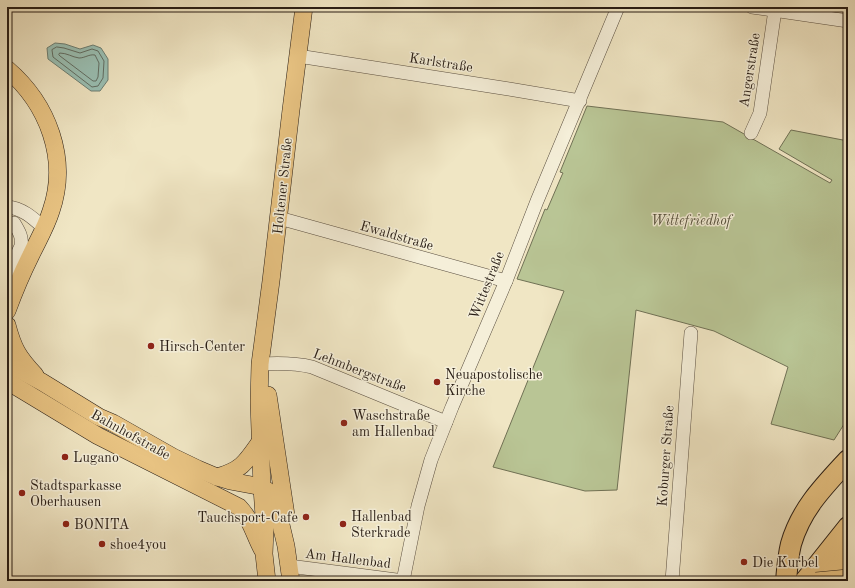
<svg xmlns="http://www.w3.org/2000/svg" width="855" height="588" viewBox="0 0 855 588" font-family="'Old Standard TT',serif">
	<rect width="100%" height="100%" fill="#f0e6c4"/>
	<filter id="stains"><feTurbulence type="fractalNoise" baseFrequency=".005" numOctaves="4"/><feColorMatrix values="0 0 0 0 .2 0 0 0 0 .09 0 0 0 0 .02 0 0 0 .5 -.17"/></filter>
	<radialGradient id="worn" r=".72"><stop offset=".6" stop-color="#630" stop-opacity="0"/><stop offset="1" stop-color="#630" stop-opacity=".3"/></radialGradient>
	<polygon fill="#b9c595" stroke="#707155" points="587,106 723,122 830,183 832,180 779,149 791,130 848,141 848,418 834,440 771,424 788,367 714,331 636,310 617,490 585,491 493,467 564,291 517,279 545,209 547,210 562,175 563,173 560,172"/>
	<polygon fill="#9ac0b4" stroke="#6c7f74" points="55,43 65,44 80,49 93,45 101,48 108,59 108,80 100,91 91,91 48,59 47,48"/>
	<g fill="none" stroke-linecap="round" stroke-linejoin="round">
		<g stroke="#616e64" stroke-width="1">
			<polygon points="57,47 64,48 80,53 92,49 98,51 104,61 103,78 98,86 92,87 53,57 52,50"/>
			<path d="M60 53C67 53 72 57 79 58 85 58 89 54 95 55L99 63 98 77 96 81H93L60 56 59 55Z"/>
		</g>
		<defs>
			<g id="minor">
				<polyline points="752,7 848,21"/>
				<polyline points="298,56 509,89 580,101"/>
				<polyline points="751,133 760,113 775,10"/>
				<path d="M7 207C23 208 34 219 45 229"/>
				<polyline points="279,218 506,281"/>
				<path d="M7 276 21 246C23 237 18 230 14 223"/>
				<path d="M260 364C277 363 296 363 312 367L446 422"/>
				<polyline points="289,566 404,581"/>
				<polyline points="403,581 418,506 431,460 452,407 506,281 537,201 618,7"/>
				<polyline points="672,581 691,333"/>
			</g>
			<g id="major">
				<path d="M7 69C48 104 69 159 51 211 46 227 38 240 31 255 22 273 14 292 7 311"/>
				<path d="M7 325C13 348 18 357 35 375"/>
				<polyline points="7,363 42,382 99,417 113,423 173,457 198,469 217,477 230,481 257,486 268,491 271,496 277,508 286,546 291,581"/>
				<path d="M7 381 98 436 239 507C252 521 253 532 262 549"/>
				<polyline points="268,395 286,515"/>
				<path d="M217 477C242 470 246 462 260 442"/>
				<polyline points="267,581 264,554 265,530 262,488 259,402 260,364 271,281 291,110 304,7"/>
			</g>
			<g id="highway">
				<path d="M786 581C787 569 788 556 791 544 801 509 824 486 848 460"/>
				<polyline points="805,581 848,527"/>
				<polyline points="827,581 848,556"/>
			</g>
		</defs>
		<use href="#minor" stroke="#5a4f41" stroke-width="14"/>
		<use href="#major" stroke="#281d15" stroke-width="18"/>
		<use href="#highway" stroke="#281d15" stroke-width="22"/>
		<use href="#minor" stroke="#f5efd9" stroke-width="13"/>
		<use href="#major" stroke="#e8c382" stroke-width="17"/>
		<use href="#highway" stroke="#e8c382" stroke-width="20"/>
		<defs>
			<polyline id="major-bridge" points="816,581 848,578"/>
		</defs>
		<use href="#major-bridge" stroke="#281d15" stroke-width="18" stroke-linecap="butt"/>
		<use href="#major-bridge" stroke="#e8c382" stroke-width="17"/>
	</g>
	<g fill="#8f2418" stroke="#f5efd9" stroke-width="1.5">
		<circle cx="151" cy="346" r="4"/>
		<circle cx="437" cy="382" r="4"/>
		<circle cx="344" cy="423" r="4"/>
		<circle cx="65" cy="457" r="4"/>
		<circle cx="22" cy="493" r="4"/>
		<circle cx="306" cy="517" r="4"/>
		<circle cx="66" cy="524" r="4"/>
		<circle cx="343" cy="524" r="4"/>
		<circle cx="102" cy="544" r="4"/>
		<circle cx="744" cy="562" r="4"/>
	</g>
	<g text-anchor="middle" stroke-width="3" stroke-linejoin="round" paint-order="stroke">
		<g font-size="14" fill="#281d15" stroke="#f5efd9">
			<text transform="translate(441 62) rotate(9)" y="5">Karlstraße</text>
			<text transform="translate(749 70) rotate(-81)" y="5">Angerstraße</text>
			<text transform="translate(282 186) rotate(-84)" y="5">Holtener Straße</text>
			<text transform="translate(397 235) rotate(16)" y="5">Ewaldstraße</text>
			<text transform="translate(486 285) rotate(-68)" y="5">Wittestraße</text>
			<text transform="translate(360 370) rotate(21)" y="5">Lehmbergstraße</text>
			<text transform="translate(131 434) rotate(29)" y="5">Bahnhofstraße</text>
			<text transform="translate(665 456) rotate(-86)" y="5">Koburger Straße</text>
			<text transform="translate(348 558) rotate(7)" y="5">Am Hallenbad</text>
		</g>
		<g font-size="14" font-style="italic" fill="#544f3b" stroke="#f5efd9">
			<text x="691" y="225">Wittefriedhof</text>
		</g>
		<g font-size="14" fill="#281d15" stroke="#f5efd9" text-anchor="start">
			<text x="159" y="351">Hirsch-Center</text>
			<text x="445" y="379">Neuapostolische<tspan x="445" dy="16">Kirche</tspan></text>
			<text x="352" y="420">Waschstraße<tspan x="352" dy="16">am Hallenbad</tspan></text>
			<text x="73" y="462">Lugano</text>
			<text x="30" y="490">Stadtsparkasse<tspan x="30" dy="16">Oberhausen</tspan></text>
			<text x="351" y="521">Hallenbad<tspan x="351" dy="16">Sterkrade</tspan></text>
			<text x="298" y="522" text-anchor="end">Tauchsport-Cafe</text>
			<text x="74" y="529">BONITA</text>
			<text x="110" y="549">shoe4you</text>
			<text x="752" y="567">Die Kurbel</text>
		</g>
	</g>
	<rect width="855" height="588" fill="none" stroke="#f0e6c4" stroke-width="24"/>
	<rect x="8" y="8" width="839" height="572" fill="none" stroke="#281d15" stroke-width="2"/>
	<rect x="12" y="12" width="831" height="564" fill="none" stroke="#281d15"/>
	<rect width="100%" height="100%" filter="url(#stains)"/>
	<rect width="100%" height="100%" fill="url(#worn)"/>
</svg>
